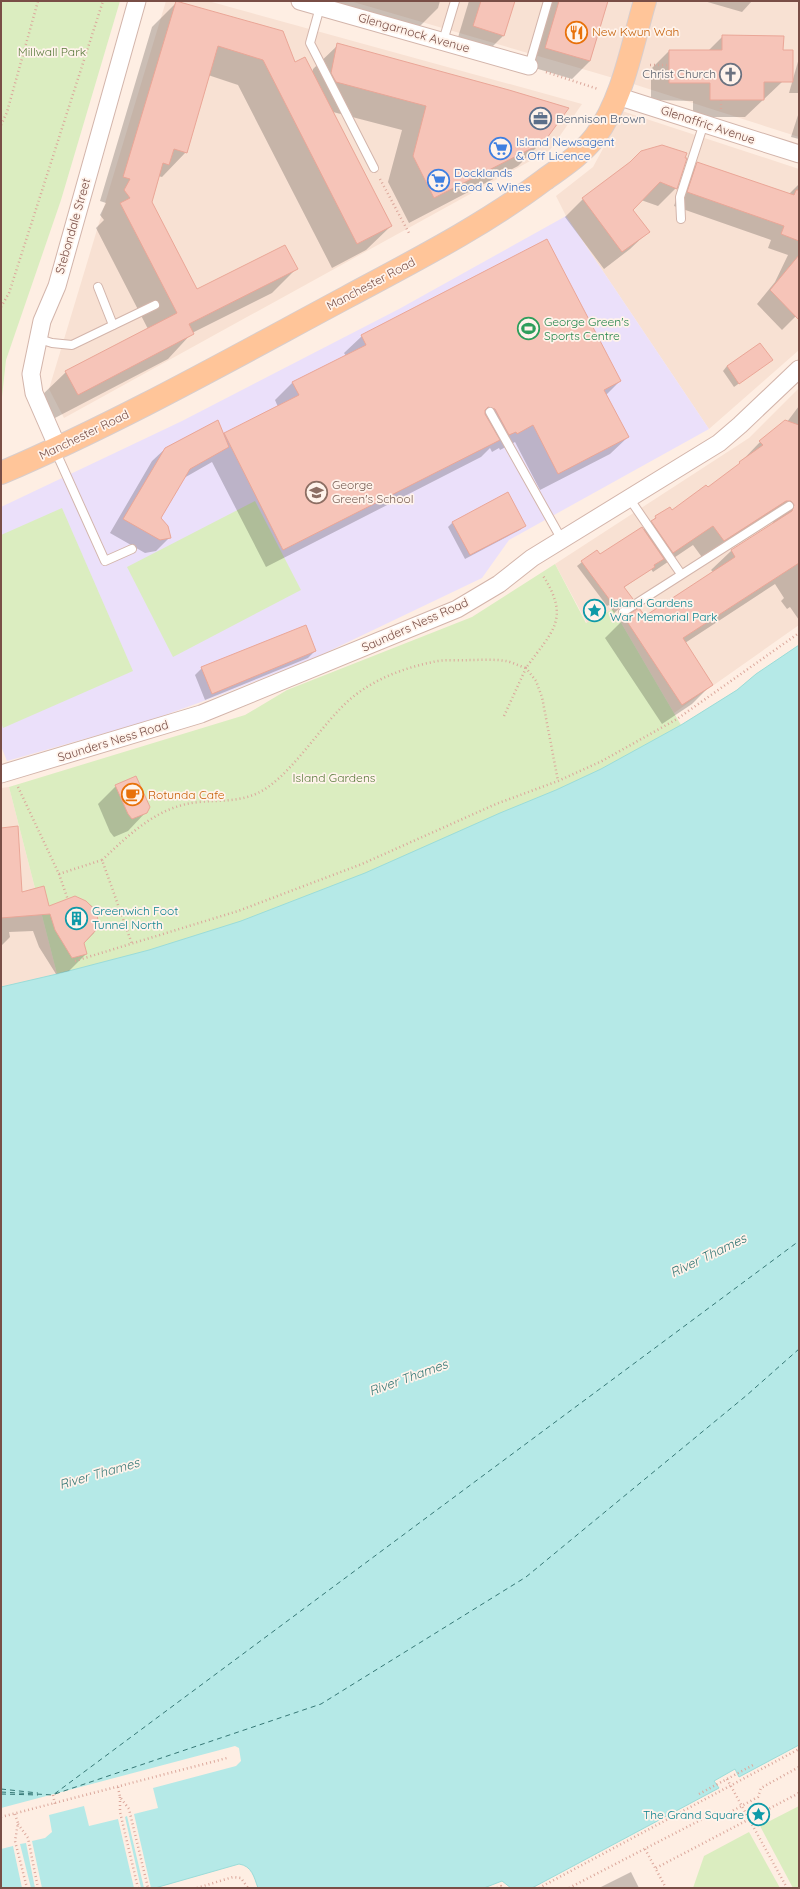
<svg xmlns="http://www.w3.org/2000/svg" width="800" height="1889" viewBox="0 0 800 1889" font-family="Quicksand,sans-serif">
	<rect width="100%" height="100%" fill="#feeee3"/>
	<g fill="#f8e1d3">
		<polygon points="166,1 208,1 582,104 550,150 64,418 49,389"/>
		<polygon points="350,1 799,1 799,137 627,82"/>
		<polygon points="619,110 799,169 799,350 709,429 566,216 556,196 593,167 611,134"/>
		<polygon points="799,388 799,625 674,713 613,609 587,623 555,564 749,438"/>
		<polygon points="9,787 57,974 1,987 1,788"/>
	</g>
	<polygon fill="#ebe0fa" points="566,216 709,429 509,540 482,578 321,655 215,697 151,720 7,761 1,746 1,507 182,421 399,309"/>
	<g fill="#dbedc0">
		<polygon points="1,1 120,1 61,200 6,360 1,406"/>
		<polygon points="255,501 301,590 173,657 127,567"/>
		<polygon points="62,508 133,671 3,728 1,722 1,535"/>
		<polygon points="555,564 586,623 613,609 681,725 737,690 756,674 799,645 799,726 262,1000 1,987 57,974 9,787 245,715 287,690 472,617"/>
		<polygon points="799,1806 799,1888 793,1888 760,1826"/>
		<polygon points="749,1832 780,1888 693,1888 704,1856"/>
	</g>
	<path fill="#b5e9e7" stroke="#9bdcd9" d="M799 645V1745L739 1777 735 1769 714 1781 719 1788 532 1888H511L502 1881 484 1888H258C254 1877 252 1866 239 1864L155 1888H1V987L57 974 149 950 241 921 365 873 500 813 556 790 601 769 681 725 737 690 756 674Z"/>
	<polygon fill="#feeee3" points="235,1746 239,1748 241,1761 236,1766 153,1788 158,1808 134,1814 151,1888 144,1888 127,1816 125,1817 141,1888 134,1888 118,1819 89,1826 84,1806 49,1815 52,1832 45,1838 32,1841 42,1888 35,1888 26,1843 20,1844 31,1888 22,1888 13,1846 1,1849 1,1808"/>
	<g fill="#0003">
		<polygon points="305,1 440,1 438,8 413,33"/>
		<polygon points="469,1 514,1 504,35 486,53 456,44"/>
		<polygon points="547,1 607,1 590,61 572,79 528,66"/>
		<polygon points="704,1 752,1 742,12"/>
		<polygon points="176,3 312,73 313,69 338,45 543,141 518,166 409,223 388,182 402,130 333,112 391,226 366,250 332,268 238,85 208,75 186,152 162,177 158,176 151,202 197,290 296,269 272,293 192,333 168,359 53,419 41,396 66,372 148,329 96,228 104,220 100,215 106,203 100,201 152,27"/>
		<polygon points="723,36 782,82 745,117 693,117 693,101 651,100 651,69 669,51 708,51"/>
		<polygon points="799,58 799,93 789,93"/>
		<polygon points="799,112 799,139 791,137"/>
		<polygon points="698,163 789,194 799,184 799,313 782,330 757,304 775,282 788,255 768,248 771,240 674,206 684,176"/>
		<polygon points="629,164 676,188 658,206 641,200 632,210 648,232 630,249 604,269 565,217 583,199"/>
		<polygon points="362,336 620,381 606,395 628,437 610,454 540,490 515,442 500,450 499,448 492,452 490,448 481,457 266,567 212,462 184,478 160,519 170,537 156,551 145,553 110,533 152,461 167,447 218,421 223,435 278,407 275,400 292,383 346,356 344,353"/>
		<polygon points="771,360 734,387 723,371 727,366"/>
		<polygon points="799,406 799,620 790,607 787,609 781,601 784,598 775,584 685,643 712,684 692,704 662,724 605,638 625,618 639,609 645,617 713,572 711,570 731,551 774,524 771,520 704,560 693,545 653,572 651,569 623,588 631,599 614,613 609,605 607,606 577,566 582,562 600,556 643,530 656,517 672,511 708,488 736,467 760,442 787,422"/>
		<polygon points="453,522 525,526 520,530 465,559 448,527"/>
		<polygon points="315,651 308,658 205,700 195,675 202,668"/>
		<polygon points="116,786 146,812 128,831 114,837 110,832 98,804"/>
		<polygon points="1,829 21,893 48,907 86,901 93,907 97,920 94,933 83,944 86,954 69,971 56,974 39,947 33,931 9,932 10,937 1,946"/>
		<polygon points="631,1872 639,1888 599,1888"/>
	</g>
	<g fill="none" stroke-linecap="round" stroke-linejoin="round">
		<g stroke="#367876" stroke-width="1" stroke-dasharray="5 4" stroke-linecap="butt">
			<polyline points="1,1789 38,1793"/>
			<polyline points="1,1792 53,1795 799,1241"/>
			<polyline points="1,1794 38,1795"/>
			<polyline points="55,1794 321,1704 526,1577 747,1395 799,1349"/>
		</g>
	</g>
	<g fill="#f6c4b8" stroke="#eaa697">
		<polygon points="176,1 283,31 295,62 305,57 392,226 357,244 263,60 218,46 187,153 174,149 169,165 163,163 152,202 197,289 285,245 298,269 189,324 194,334 78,395 65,371 177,313 120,203 130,198 124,190 130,179 123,177"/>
		<polygon points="481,1 515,1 504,36 473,26"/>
		<polygon points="559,1 608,1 590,61 545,48"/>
		<polygon points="722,35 784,36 783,50 793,50 793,82 764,82 764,100 710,100 710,83 669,83 669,50 722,50"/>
		<polygon points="337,43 509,90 569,108 544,142 434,198 413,156 426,106 336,82 331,73"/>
		<polygon points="662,145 687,153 685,158 687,158 677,189 660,182 633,210 650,232 622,252 582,198 630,162 641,151"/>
		<polygon points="697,162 794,195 796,190 799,190 799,241 781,234 784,226 687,192"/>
		<polygon points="547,239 621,381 604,390 629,437 558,474 533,425 517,434 516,432 509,435 495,409 488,407 485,410 485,414 500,440 283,550 224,433 299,395 292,382 366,345 361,335"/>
		<polygon points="799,255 799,320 770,290"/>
		<polygon points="760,343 773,360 739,384 727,366"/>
		<polygon points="218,420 229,447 190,469 161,518 168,526 171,538 160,540 123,519 165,448"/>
		<polygon points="785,420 799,425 799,563 683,638 713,685 682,705 624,617 639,608 645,616 735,557 731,550 792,511 794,505 791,501 786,501 724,541 713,526 673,553 651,521 656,518 655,516 670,507 672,510 706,485 708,487 740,463 739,462 763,445 759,441"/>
		<polygon points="508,492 526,526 470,555 452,522"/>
		<polygon points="642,527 664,559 654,565 655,567 624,587 633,599 619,609 614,601 612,603 581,561 597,550 600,554"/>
		<polygon points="306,625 316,651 212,694 201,667"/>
		<polygon points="136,776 150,807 147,813 132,819 128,814 115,785"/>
		<polygon points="18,826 22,892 44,886 49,906 75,896 86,901 96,911 98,920 97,929 84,943 87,954 72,958 55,930 50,914 1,918 1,828"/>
	</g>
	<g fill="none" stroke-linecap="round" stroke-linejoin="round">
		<defs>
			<g id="lane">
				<polyline points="320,7 310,43 374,168"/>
				<polyline points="443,41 455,1"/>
				<polyline points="529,66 548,1"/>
				<polyline points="681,219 680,197 704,123"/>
				<polyline points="98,287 113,325"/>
				<polyline points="39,339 52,343 72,345 155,305"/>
				<polyline points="490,412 562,540"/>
				<polyline points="55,450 105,561 132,549"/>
				<polyline points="629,498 681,574"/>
				<polyline points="623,612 789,506"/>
			</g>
			<g id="street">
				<polyline points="300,1 529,66"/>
				<polyline points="617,96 799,154"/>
				<polyline points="58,448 34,393 31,374 42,321 57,286 137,1"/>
				<polyline points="1,774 201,714 457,609 499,584 532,558 719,443 740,425 799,369"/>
			</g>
			<path id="primary" d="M1 473C120 422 233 358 347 297 414 261 483 226 544 180 562 167 581 155 595 137 623 100 632 45 645 1"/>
		</defs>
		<use href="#lane" stroke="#d3b5ab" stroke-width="10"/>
		<use href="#street" stroke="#d3b5ab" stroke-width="19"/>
		<use href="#primary" stroke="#d9cdcb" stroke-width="24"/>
		<g stroke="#dba79b" stroke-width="2.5" stroke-dasharray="1 3" stroke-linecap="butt">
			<polyline points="650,65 669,65"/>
			<polyline points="546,72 598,89"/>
			<polyline points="721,109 721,100"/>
			<polyline points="1,125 7,112 38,1"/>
			<polyline points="380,179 410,235"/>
			<polyline points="1,307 9,293 103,1"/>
			<polyline points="504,716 526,668 536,681 542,697 558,781"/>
			<polyline points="18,787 59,874 68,900"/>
			<path d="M102 860C131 833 158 806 199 802 221 800 238 802 258 793 287 779 315 735 338 711 362 684 398 669 433 662 444 659 458 661 469 660 481 660 494 659 506 661 512 662 519 666 526 668 553 630 571 619 542 574"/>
			<polyline points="59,874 102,860 132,944"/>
			<polyline points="75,961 238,911 362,864 496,804 558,781 602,761 677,719 799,633"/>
			<polyline points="727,1779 787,1888"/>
			<polyline points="118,1787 120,1797 129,1809 148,1888"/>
			<polyline points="699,1794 755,1764"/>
			<polyline points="53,1795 55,1804"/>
			<polyline points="120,1797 120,1812 138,1888"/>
			<polyline points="15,1814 18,1823 15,1841 27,1888"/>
			<polyline points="1,1817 227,1758"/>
			<polyline points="18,1824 28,1838 38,1888"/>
			<polyline points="645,1849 666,1888"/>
			<polyline points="656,1868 799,1793"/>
			<polyline points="197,1888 233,1877 241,1878 248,1888"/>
			<polyline points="497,1888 501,1886 504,1888"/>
			<polyline points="539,1888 799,1749"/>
			<polyline points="569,1888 716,1812 725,1815 758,1797 761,1788 799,1767"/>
		</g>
		<use href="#lane" stroke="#fff" stroke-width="8"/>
		<use href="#street" stroke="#fff" stroke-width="17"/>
		<use href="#primary" stroke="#ffc599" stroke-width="22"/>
	</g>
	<defs>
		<symbol id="restaurant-ring" viewBox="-11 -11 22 22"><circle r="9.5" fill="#fff3eb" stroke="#e8710a" stroke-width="1.5"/><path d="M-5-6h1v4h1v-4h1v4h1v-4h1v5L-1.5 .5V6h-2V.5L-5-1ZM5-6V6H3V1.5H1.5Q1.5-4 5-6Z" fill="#e8710a"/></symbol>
		<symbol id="church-ring" viewBox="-11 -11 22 22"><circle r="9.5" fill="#fff3eb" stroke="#6b7280" stroke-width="1.5"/><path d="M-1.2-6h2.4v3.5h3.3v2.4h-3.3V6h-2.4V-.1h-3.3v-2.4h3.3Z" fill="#6b7280"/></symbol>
		<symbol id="office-ring" viewBox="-11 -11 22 22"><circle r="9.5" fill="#fff3eb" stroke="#5c6f8a" stroke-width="1.5"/><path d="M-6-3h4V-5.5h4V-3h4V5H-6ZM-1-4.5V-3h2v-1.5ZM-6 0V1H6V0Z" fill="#5c6f8a"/></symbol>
		<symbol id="supermarket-ring" viewBox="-11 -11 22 22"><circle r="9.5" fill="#fff3eb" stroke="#3f7fe0" stroke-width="1.5"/><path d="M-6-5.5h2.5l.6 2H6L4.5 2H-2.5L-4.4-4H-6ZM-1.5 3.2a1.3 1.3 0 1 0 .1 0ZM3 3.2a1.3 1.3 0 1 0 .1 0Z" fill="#3f7fe0"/></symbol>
		<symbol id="stadium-ring" viewBox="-11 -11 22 22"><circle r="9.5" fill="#fff3eb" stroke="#2e9e5b" stroke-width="1.5"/><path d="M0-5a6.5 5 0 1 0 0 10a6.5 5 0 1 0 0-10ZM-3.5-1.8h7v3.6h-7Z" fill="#2e9e5b"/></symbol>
		<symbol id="school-ring" viewBox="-11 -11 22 22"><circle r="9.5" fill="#fff3eb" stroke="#8d6e63" stroke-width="1.5"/><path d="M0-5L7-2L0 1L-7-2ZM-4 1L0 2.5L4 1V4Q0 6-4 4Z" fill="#8d6e63"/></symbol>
		<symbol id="sight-ring" viewBox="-11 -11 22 22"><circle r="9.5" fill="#fff3eb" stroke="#0f9aa8" stroke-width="1.5"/><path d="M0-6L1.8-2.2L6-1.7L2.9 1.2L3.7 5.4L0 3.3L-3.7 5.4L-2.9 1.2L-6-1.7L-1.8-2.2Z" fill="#0f9aa8"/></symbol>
		<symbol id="cafe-ring" viewBox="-11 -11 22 22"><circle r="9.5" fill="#fff3eb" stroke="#e8710a" stroke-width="1.5"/><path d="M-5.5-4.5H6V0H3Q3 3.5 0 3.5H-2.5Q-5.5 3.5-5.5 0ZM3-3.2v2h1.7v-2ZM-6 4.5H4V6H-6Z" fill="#e8710a"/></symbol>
		<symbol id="building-ring" viewBox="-11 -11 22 22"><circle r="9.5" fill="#fff3eb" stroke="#0f9aa8" stroke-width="1.5"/><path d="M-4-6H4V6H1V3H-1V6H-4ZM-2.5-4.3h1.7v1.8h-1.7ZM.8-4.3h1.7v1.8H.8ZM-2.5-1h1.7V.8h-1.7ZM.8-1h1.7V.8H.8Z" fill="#0f9aa8"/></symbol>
	</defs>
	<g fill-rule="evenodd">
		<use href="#restaurant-ring" x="564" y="20" width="25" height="25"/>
		<use href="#church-ring" x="718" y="62" width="25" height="25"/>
		<use href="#office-ring" x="528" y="106" width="25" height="25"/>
		<use href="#supermarket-ring" x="488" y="136" width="25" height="25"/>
		<use href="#supermarket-ring" x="426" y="168" width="25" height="25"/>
		<use href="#stadium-ring" x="516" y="316" width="25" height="25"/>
		<use href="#school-ring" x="304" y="480" width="25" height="25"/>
		<use href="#sight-ring" x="582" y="598" width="25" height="25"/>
		<use href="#cafe-ring" x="120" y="782" width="25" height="25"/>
		<use href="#building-ring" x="64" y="906" width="25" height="25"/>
		<use href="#sight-ring" x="746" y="1802" width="25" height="25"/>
	</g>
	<g text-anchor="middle" stroke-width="3.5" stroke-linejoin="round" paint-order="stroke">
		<g font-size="12" fill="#c56008" stroke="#fff3eb" text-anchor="start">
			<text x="592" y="36">New Kwun Wah</text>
			<text x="148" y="799">Rotunda Cafe</text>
		</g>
		<g font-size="12" fill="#794e46" stroke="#fff3eb">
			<text transform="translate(414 33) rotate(16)" y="4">Glengarnock Avenue</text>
			<text transform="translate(708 125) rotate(18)" y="4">Glenaffric Avenue</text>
			<text transform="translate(73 226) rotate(-74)" y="4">Stebondale Street</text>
			<text transform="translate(371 284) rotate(-28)" y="4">Manchester Road</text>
			<text transform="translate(84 435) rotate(-26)" y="4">Manchester Road</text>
			<text transform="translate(415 625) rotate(-24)" y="4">Saunders Ness Road</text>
			<text transform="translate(113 741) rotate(-17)" y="4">Saunders Ness Road</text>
		</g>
		<g font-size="12" fill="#597a3b" stroke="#fff3eb">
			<text x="52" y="56">Millwall Park</text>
			<text x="334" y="782">Island Gardens</text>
		</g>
		<g font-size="12" fill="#5b616d" stroke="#fff3eb" text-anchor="end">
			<text x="716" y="78">Christ Church</text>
		</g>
		<g font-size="12" fill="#4e5e75" stroke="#fff3eb" text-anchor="start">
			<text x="556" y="123">Bennison Brown</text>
		</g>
		<g font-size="12" fill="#366cbe" stroke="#fff3eb" text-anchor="start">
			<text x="516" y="146">Island Newsagent<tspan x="516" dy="14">&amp; Off Licence</tspan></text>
			<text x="454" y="177">Docklands<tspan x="454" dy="14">Food &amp; Wines</tspan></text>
		</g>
		<g font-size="12" fill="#27864d" stroke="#fff3eb" text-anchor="start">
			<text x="544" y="326">George Green's<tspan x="544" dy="14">Sports Centre</tspan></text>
		</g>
		<g font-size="12" fill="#785e54" stroke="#fff3eb" text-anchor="start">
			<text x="332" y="489">George<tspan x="332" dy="14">Green's School</tspan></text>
		</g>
		<g font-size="12" fill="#0d838f" stroke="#fff3eb" text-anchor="start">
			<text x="610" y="607">Island Gardens<tspan x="610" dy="14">War Memorial Park</tspan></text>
			<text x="92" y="915">Greenwich Foot<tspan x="92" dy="14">Tunnel North</tspan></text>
			<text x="744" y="1819" text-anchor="end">The Grand Square</text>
		</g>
		<g font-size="13" font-style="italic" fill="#367876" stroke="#fff3eb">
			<text transform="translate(708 1255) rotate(-26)" y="5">River Thames</text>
			<text transform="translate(408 1377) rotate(-20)" y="5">River Thames</text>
			<text transform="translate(99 1473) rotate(-16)" y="5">River Thames</text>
		</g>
	</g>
	<rect width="800" height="1889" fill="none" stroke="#794e46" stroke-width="4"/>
</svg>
